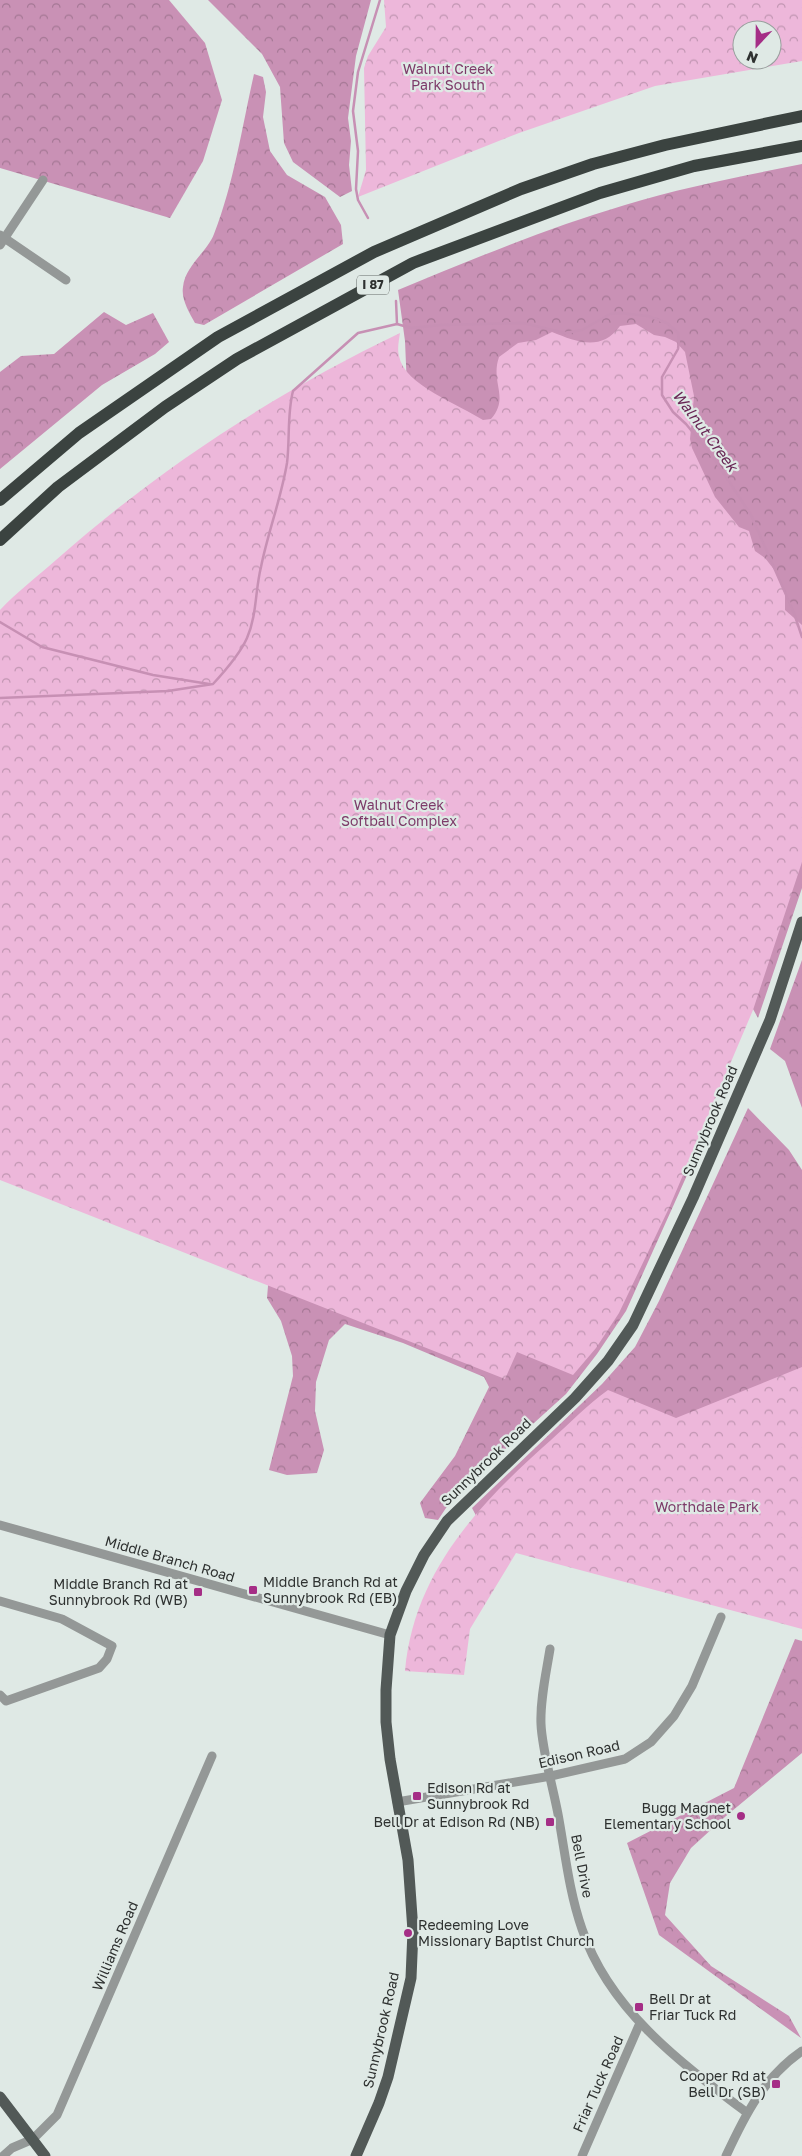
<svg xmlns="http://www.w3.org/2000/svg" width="802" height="2156" viewBox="0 0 802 2156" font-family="'Golos Text',sans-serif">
	<defs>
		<pattern id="forest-crowns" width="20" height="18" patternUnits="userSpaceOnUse" patternTransform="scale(1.25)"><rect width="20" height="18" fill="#c991b5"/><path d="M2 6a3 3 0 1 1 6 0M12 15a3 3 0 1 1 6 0" fill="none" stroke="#a47794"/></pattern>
		<pattern id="park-crowns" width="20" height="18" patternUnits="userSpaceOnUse" patternTransform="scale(1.25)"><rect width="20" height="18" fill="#edb7da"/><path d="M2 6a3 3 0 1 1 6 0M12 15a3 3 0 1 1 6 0" fill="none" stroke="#c095b1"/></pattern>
	</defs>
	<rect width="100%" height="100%" fill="#dfe9e5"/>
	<g fill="url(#forest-crowns)">
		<polygon points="0,0 169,0 205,43 222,100 203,161 170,218 0,168"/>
		<polygon points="208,0 371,0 356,56 348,118 351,141 349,165 352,191 340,197 293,162 284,143 280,87 262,54"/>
		<path d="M254 74 263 77 266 92 263 117 270 151 287 175 325 197 341 225 343 244 204 325 195 323C189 312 181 299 183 287 185 266 207 252 214 234 234 183 242 127 254 74Z"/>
		<path d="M802 164V888L758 1018 407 388 405 341 398 290C473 259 547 228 625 205 683 187 743 176 802 164Z"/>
		<polygon points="104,312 126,325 153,313 169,342 155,354 102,385 0,469 0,372 21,356 54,354"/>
		<polygon points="802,960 802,1108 785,1061 770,1049"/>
		<polygon points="748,1108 789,1150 802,1170 802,1416 482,1527 472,1508 602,1384 635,1347 659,1301"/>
		<polygon points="684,1131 697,1153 626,1311 597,1354 566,1394 481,1471 446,1508 438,1520 425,1518 420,1503 455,1456 489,1387 484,1377 403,1343 345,1324 329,1340 316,1382 315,1411 324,1450 317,1473 287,1475 269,1470 293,1376 292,1356 281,1321 267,1298 270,1262"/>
		<polygon points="795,1639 802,1641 802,1753 726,1816 691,1848 670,1883 665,1915 711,1966 789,2016 801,2038 659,1935 627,1843 734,1788"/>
	</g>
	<g fill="url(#park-crowns)" fill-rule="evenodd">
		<path d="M384 0H802V61L655 86 519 133 358 197 366 170 364 68 368 56 386 27ZM742 30H772V60H742Z"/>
		<path d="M636 324 654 335 665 337 676 342 685 352 694 396 690 439 692 448 715 497 739 527 749 531 755 551 765 558 776 572 785 591V610L802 625V862L753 1010 669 1208 619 1313 596 1348 573 1375 517 1352 505 1379 0 1180V610C17 592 38 576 56 560 160 468 275 393 400 333 399 340 397 349 399 356 404 385 460 405 483 420L491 419C510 397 490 383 499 357L518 343 536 340 552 332C577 342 601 352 620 326Z"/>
		<path d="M802 1367V1629L516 1553 470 1629 464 1675 405 1671C414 1571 480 1503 551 1440 570 1423 587 1405 608 1390L676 1418Z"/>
	</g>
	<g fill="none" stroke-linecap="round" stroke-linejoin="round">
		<g stroke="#c790b4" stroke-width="2.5">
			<polyline points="368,218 358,200 356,189 358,151 353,111 358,72 380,0"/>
			<polyline points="396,301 397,324"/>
			<polyline points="0,622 42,647 153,675 209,684"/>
			<path d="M0 698 168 691 213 684C225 671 240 654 247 638 257 615 255 591 261 567 268 532 281 499 287 463 290 439 287 414 293 391L358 333 397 324 411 328 441 325 523 323 565 333 582 330 610 314 620 313 648 316 667 323 678 333 679 340 678 349 662 377V395L673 412 686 424 713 457 751 515 794 613 802 637"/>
		</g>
		<g stroke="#949897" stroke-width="9">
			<polyline points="0,235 66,280"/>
			<polyline points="0,245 43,180"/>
			<polyline points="0,1525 390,1635"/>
			<polyline points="0,1601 62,1619 112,1646 107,1659 99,1668 6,1701 0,1695"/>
			<path d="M550 1649C546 1674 540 1700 541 1724 542 1750 553 1787 558 1814 565 1852 569 1892 582 1929 609 2010 681 2063 746 2112"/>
			<polyline points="397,1802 551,1776 625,1759 651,1742 674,1716 692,1686 721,1617"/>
			<polyline points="3,2156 12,2148 33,2139 57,2115 212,1756"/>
			<polyline points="582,2156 640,2023"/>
			<path d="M726 2156C745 2115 764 2077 802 2051"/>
		</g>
		<g stroke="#525957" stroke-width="11">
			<polyline points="0,2097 45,2156"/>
			<polyline points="356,2156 379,2103 388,2077 411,1978 413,1931 408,1860 390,1759 386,1722 386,1690 390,1635 406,1591 424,1555 447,1521 575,1398 608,1361 633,1325 693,1198 770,1020 802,922"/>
		</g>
		<g stroke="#3b4340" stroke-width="12">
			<polyline points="0,500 79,433 218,337 374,252 521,189 593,164 665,145 802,116"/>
			<polyline points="0,540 58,487 165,407 237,359 413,263 600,193 694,166 802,146"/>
		</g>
	</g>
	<g fill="#a52e86" stroke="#dfe9e5" stroke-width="2">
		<rect x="248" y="1585" width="10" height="10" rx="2.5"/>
		<rect x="193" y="1587" width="10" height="10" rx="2.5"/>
		<rect x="412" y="1791" width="10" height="10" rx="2.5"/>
		<circle cx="741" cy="1816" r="5"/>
		<rect x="545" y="1817" width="10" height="10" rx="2.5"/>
		<circle cx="408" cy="1933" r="5"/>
		<rect x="634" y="2002" width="10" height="10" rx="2.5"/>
		<rect x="771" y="2079" width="10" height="10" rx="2.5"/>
	</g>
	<g text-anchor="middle" stroke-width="4.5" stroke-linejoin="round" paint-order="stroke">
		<rect fill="#dfe9e5" stroke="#636866" stroke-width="1" x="357" y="275.5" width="32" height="19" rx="4"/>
		<g font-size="12" font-weight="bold" fill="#2e3130">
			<text x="373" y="289">I 87</text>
		</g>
		<g font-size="14" fill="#7d3a69" stroke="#dfe9e5">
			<text x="448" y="74">Walnut Creek<tspan x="448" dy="16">Park South</tspan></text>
			<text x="399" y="810">Walnut Creek<tspan x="399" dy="16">Softball Complex</tspan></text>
			<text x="707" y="1512">Worthdale Park</text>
		</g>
		<g font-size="14" fill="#2e3130" stroke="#dfe9e5">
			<text transform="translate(710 1121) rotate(-67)" y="5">Sunnybrook Road</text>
			<text transform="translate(486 1462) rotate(-44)" y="5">Sunnybrook Road</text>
			<text transform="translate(170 1559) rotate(16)" y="5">Middle Branch Road</text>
			<text transform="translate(579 1754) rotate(-13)" y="5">Edison Road</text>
			<text transform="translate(582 1866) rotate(79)" y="5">Bell Drive</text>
			<text transform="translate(115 1946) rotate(-67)" y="5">Williams Road</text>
			<text transform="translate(381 2030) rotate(-77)" y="5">Sunnybrook Road</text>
			<text transform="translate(598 2084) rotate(-66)" y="5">Friar Tuck Road</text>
		</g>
		<g font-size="14" fill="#2e3130" stroke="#dfe9e5" text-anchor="start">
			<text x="263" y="1587">Middle Branch Rd at<tspan x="263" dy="16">Sunnybrook Rd (EB)</tspan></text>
			<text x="188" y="1589" text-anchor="end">Middle Branch Rd at<tspan x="188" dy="16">Sunnybrook Rd (WB)</tspan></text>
			<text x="427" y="1793">Edison Rd at<tspan x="427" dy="16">Sunnybrook Rd</tspan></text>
			<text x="731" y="1813" text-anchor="end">Bugg Magnet<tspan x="731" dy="16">Elementary School</tspan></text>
			<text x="540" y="1827" text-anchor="end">Bell Dr at Edison Rd (NB)</text>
			<text x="418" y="1930">Redeeming Love<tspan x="418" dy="16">Missionary Baptist Church</tspan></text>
			<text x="649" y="2004">Bell Dr at<tspan x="649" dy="16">Friar Tuck Rd</tspan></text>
			<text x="766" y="2081" text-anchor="end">Cooper Rd at<tspan x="766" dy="16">Bell Dr (SB)</tspan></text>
		</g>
		<g font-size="15" font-style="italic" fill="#682655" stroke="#dfe9e5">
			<text transform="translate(705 431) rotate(53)" y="5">Walnut Creek</text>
		</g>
	</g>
	<g transform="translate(757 45) rotate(202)"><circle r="24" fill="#dfe9e5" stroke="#989f9d"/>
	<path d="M0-4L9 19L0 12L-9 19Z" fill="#a52e86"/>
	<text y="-8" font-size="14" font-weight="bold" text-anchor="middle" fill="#2e3130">N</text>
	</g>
</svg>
